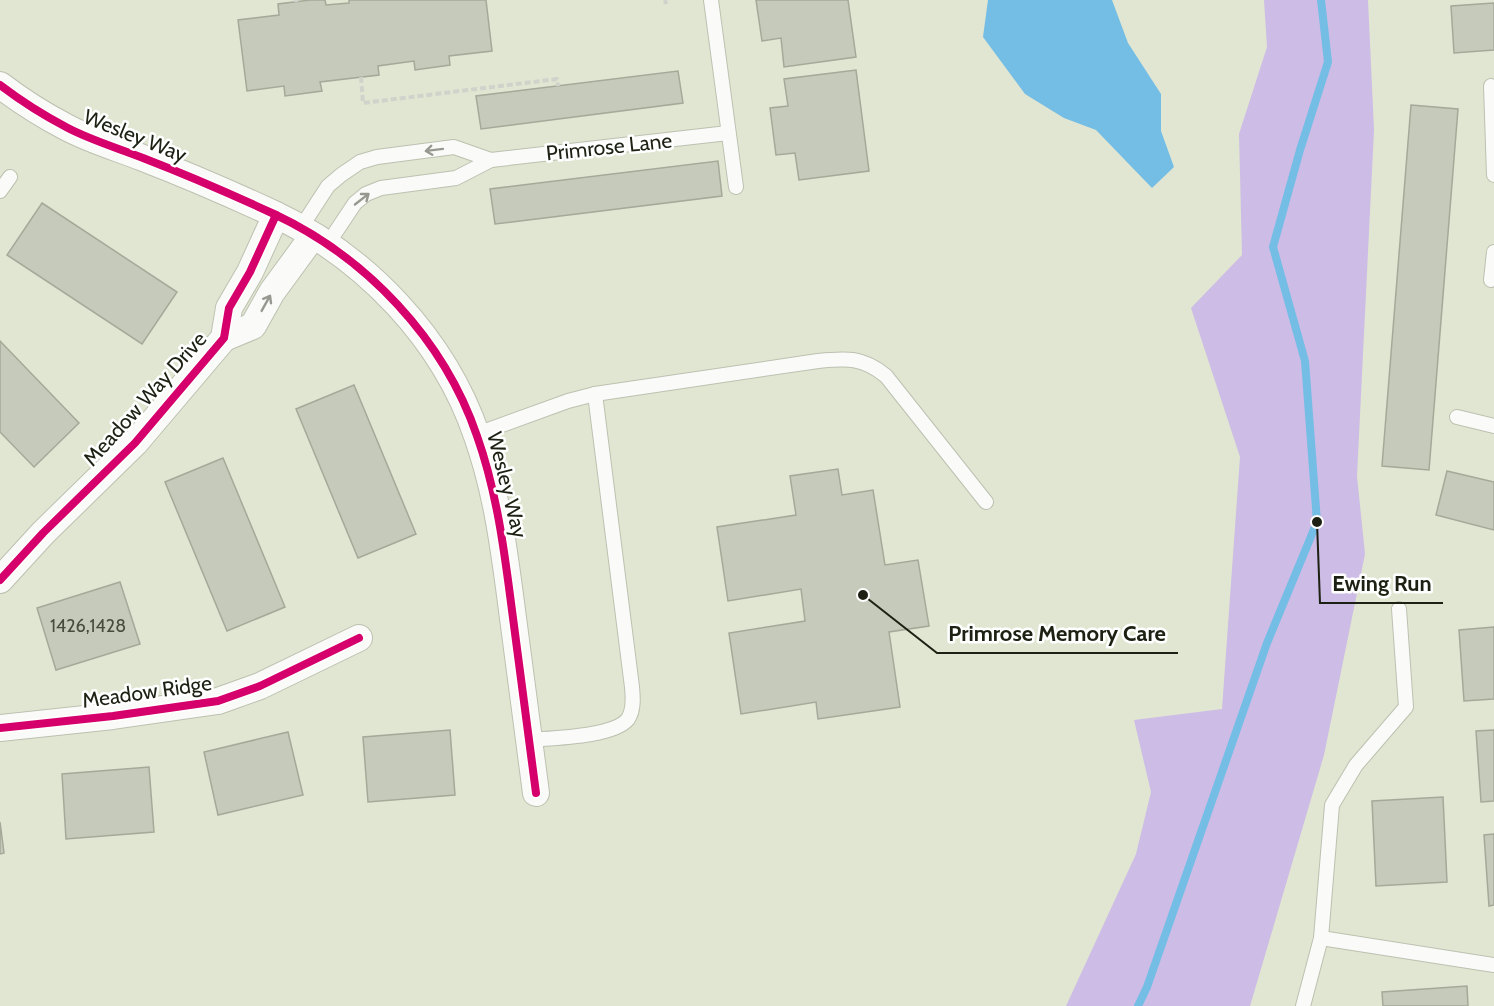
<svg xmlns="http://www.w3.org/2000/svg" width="1494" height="1006" viewBox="0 0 1494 1006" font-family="Cabin,sans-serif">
	<rect width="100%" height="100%" fill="#e0e6d1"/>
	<polygon fill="#cdbce6" points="1264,0 1368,0 1374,130 1357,476 1365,554 1324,755 1250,1006 1066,1006 1136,854 1151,792 1134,720 1222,709 1240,457 1191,308 1242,255 1239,134 1267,47"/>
	<polygon fill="#74bde5" points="988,0 1112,0 1128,43 1161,94 1161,131 1174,167 1152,188 1096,130 1064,118 1025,94 983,37"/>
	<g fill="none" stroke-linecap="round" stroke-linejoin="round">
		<polyline stroke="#74bde5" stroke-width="8" points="1138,1006 1147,987 1267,643 1317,522 1305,361 1273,247 1300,150 1328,62 1321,0"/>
	</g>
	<g fill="#c6caba" stroke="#a5a999" stroke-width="1.5">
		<polygon points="310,0 325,0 326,5 349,3 349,0 486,0 492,51 449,56 450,65 415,70 414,61 378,66 379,75 320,82 322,91 285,96 284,86 247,91 238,20 279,15 278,4"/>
		<polygon points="756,0 848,0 856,57 784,67 781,38 762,41"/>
		<polygon points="1494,3 1494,50 1454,53 1451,6"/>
		<polygon points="856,70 869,171 799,180 795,153 776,155 770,108 788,106 784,79"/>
		<polygon points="678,71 683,103 481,129 476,96"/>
		<polygon points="1411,105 1458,109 1429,470 1382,466"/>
		<polygon points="718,161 722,196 495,224 490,189"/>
		<polygon points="42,203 177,292 142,344 7,255"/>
		<polygon points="0,341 79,423 34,467 0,432"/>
		<polygon points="354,385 416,534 358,558 296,409"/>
		<polygon points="223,458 285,607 227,631 165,482"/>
		<polygon points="838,469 842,495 873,490 885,565 918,560 929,626 889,632 900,707 818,719 816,702 741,714 729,633 805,621 801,589 728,601 717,527 796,515 790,476"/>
		<polygon points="1447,471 1494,482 1494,530 1436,515"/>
		<polygon points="120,582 140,644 56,670 37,608"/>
		<polygon points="1494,627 1494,699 1464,701 1459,630"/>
		<polygon points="450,730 455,795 368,802 363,737"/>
		<polygon points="1494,730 1494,801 1481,802 1476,731"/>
		<polygon points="288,732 303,795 218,815 204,752"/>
		<polygon points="149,767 154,832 66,839 62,774"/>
		<polygon points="1443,797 1447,882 1376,886 1372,801"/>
		<polygon points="0,822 4,853 0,854"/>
		<polygon points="1494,834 1494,905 1489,906 1484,835"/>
		<polygon points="1467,986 1468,1006 1383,1006 1382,992"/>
	</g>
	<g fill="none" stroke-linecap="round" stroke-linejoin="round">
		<defs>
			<g id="service">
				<polyline points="711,0 736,187"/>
				<polyline points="1491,86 1494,175"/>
				<polyline points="0,191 10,177"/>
				<polyline points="300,229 328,186 341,175 360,162 377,157 454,147 491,160"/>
				<polyline points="327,245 355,203 366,194 381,188 456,178 491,160 728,133"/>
				<polyline points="1491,280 1494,252"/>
				<polyline points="1457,417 1494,426"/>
				<path d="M477 434 568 401 595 394 818 361C847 358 863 357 886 376L986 502"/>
				<path d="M529 740C551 738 614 737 628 719 634 710 633 697 632 687L595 394"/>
				<polyline points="1321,938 1494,965"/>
				<polyline points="1303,1006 1321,938 1332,805 1356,765 1406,707 1399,609"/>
			</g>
			<g id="minor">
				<path d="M0 85C21 101 43 115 66 127 90 140 118 148 143 158 187 175 231 194 274 214 366 257 444 339 477 436 498 495 505 557 513 618 521 676 528 735 536 793"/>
				<polyline points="224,338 253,326 272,292 313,236"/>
				<polyline points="0,580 43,533 135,443 224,338 229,308 250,272 276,215"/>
				<polyline points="0,728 113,716 218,701 260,686 359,638"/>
			</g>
		</defs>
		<use href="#service" stroke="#bcc1b1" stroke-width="16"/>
		<use href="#minor" stroke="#bcc1b1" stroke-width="28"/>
		<g stroke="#d0d2cb" stroke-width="4" stroke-dasharray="6 3" stroke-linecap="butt">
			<polyline points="296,0 296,2"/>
			<polyline points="665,0 666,4"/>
			<polyline points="361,77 363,103 557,79 558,86"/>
		</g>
		<use href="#service" stroke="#fafbf8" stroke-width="14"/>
		<use href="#minor" stroke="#fafbf8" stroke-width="26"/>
		<defs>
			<g id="cycleway">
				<path d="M0 85C21 101 43 115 66 127 90 140 118 148 143 158 187 175 231 194 274 214 366 257 444 339 477 436 498 495 505 557 513 618 521 676 528 735 536 793"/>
				<polyline points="0,580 43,533 135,443 224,338 229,308 250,272 276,215"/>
				<polyline points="0,728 113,716 218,701 260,686 359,638"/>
			</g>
		</defs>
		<use href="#cycleway" stroke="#fff" stroke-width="11"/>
		<use href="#cycleway" stroke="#d6006c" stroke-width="8"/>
	</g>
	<defs><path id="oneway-shaft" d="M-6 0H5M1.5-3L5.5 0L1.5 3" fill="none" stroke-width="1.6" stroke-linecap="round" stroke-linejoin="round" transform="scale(1.5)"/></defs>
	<g stroke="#979991">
		<use href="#oneway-shaft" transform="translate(434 150) rotate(173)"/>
		<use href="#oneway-shaft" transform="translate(362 199) rotate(-38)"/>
		<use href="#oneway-shaft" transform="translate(266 303) rotate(-61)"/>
	</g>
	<g text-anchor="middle" stroke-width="5" stroke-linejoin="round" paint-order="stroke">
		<g font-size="18" fill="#474b3d">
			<text x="88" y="632">1426,1428</text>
		</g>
		<g font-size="21" fill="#1d2113" stroke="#fff">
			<text transform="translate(135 136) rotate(22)" y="7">Wesley Way</text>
			<text transform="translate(609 147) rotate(-6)" y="7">Primrose Lane</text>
			<text transform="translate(145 399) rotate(-48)" y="7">Meadow Way Drive</text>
			<text transform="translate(507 485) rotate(76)" y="7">Wesley Way</text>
			<text transform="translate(147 692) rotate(-8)" y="7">Meadow Ridge</text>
		</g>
	</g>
	<path fill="none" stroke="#1d2113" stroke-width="2" d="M1317 522L1320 603H1443M863 595L937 653H1178"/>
	<g fill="#1d2113" stroke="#fff" stroke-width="2">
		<circle cx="1317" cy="522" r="6"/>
		<circle cx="863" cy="595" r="6"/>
	</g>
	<g font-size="22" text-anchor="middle" font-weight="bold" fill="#1d2113" stroke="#fff" stroke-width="5" stroke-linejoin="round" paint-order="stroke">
		<text x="1382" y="591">Ewing Run</text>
		<text x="1057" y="641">Primrose Memory Care</text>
	</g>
</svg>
